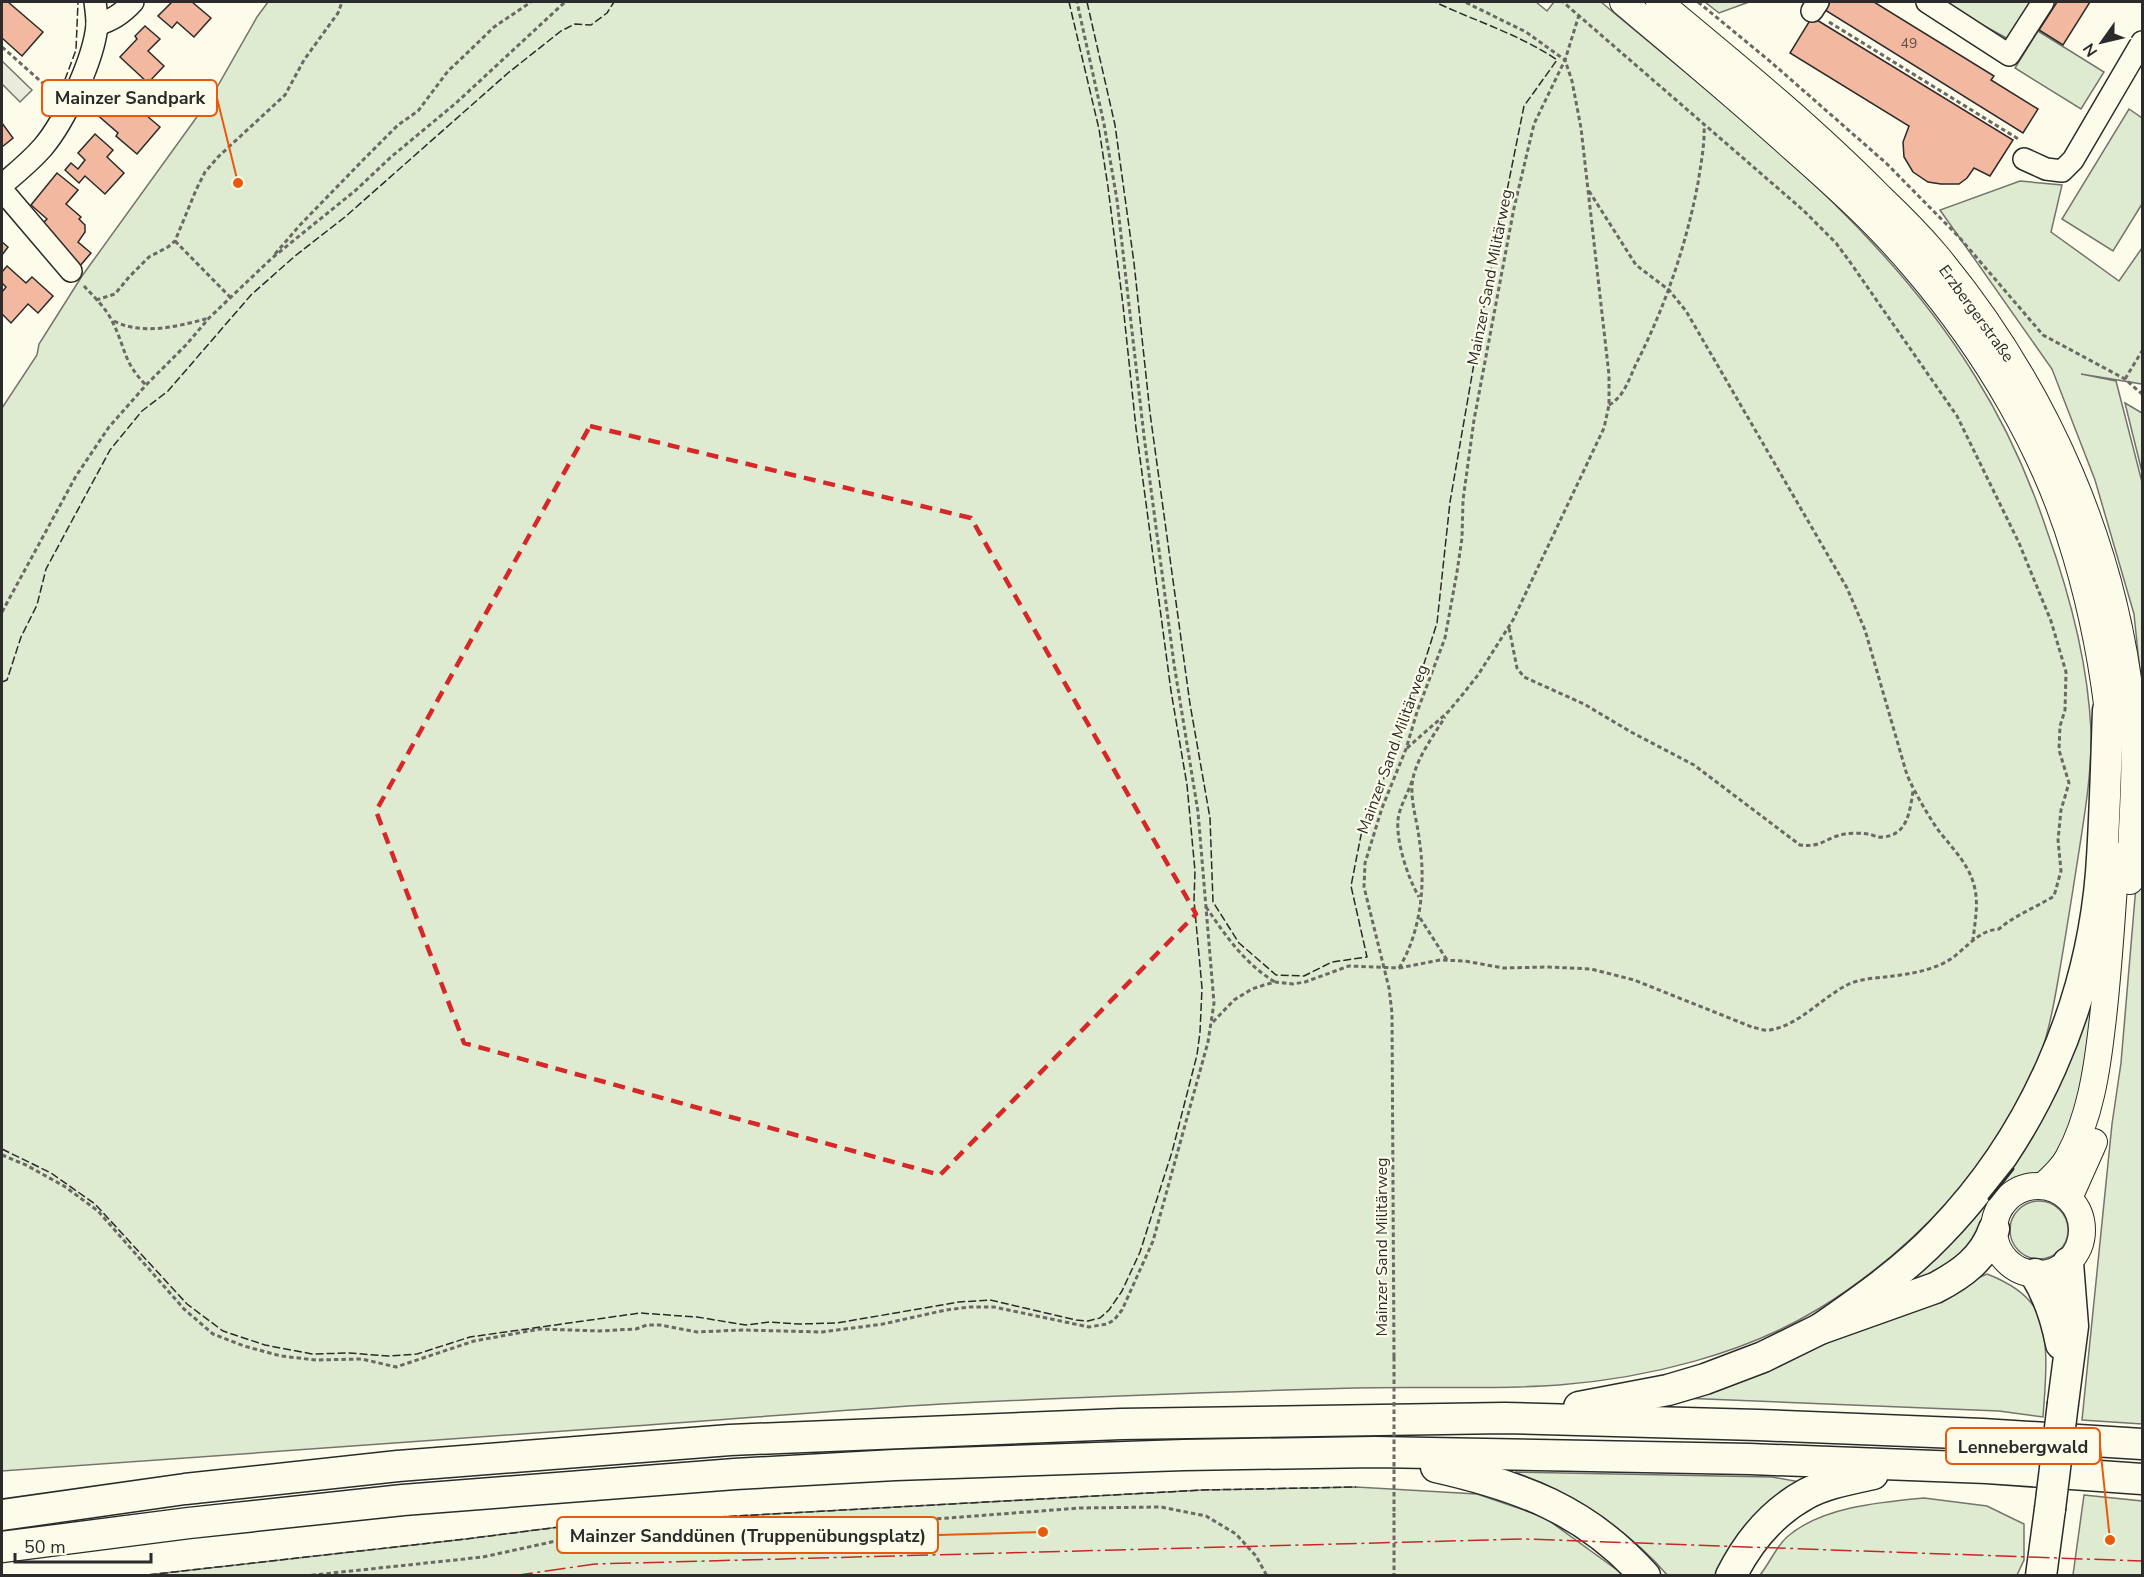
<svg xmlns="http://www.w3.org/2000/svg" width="2144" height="1577" viewBox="0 0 2144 1577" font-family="'Nunito Sans',sans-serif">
	<rect width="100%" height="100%" fill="#fdfbea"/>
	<g fill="#deebd1" stroke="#74746e" stroke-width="1.5">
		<path d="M268 2H1536L1547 11 1554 2H1601C1735 115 1882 224 1975 376 2005 424 2029 477 2047 531 2070 595 2088 663 2091 731 2092 771 2085 812 2079 851 2072 896 2065 941 2057 986 2053 1009 2049 1031 2041 1053 2005 1156 1912 1251 1820 1308 1745 1354 1648 1378 1559 1385 1491 1390 1422 1386 1354 1388 1217 1392 1079 1397 942 1404 840 1410 737 1419 634 1426 423 1441 212 1455 2 1471V408L37 355 39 344 82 276 212 96 257 17Z"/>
		<polygon points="1705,2 1749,2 1719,13"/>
		<polygon points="1940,2 2037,2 2012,41"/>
		<polygon points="2038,31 2104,72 2081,109 2015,68"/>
		<polygon points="2129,109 2142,118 2142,204 2113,251 2062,219"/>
		<polygon points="2020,181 2062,185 2051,232 2119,281 2142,248 2142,384 2081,374 2116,381 2142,482 2142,692 2134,614 2095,480 2052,369 1940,210"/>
		<polygon points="2125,403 2142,413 2142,472"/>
		<polygon points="2142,873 2142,1424 2082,1420 2112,1124 2121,1063 2137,874"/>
		<polygon points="2087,1005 2096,1006 2090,1054 2064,1148 2041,1172 2016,1179 2007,1184 1997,1192 1986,1212 1985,1222 1951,1270 1903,1283"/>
		<circle cx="2039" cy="1230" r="29"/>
		<path d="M1987 1274C2005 1281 2026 1292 2036 1310 2051 1337 2045 1387 2043 1417L1999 1411 1681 1398 1826 1341Z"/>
		<path d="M1515 1472 1772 1477 1800 1482 1719 1575 1668 1576C1626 1526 1573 1498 1515 1472Z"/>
		<polygon points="1356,1487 1477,1494 1544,1517 1624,1575 138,1576 466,1539 575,1525 1202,1490"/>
		<polygon points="2084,1495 2142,1501 2142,1575 2073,1575"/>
		<path d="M1924 1498 1987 1506 2024 1524V1560L2017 1575H1760C1769 1564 1776 1547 1787 1537 1821 1507 1881 1502 1924 1498Z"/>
	</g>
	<polygon fill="#eceadb" stroke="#74746e" stroke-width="1.5" points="2,61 32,90 20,102 2,84"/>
	<g fill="#f2b8a0" stroke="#2b2b2b" stroke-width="1.5">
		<polygon points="2,2 8,2 43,32 22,56 2,38"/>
		<polygon points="172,2 192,2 211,18 194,37 177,22 172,28 158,16"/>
		<polygon points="1830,2 1874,2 1994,76 1991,80 2038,109 2023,133 1825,10"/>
		<polygon points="2057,2 2090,2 2063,45 2039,30"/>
		<polygon points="1812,17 2013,140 1990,176 1974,168 1967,178 1959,184 1941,184 1928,182 1913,172 1904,157 1903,142 1909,126 1790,53"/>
		<polygon points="145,26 160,39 148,51 164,66 148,83 120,57 137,39 135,36"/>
		<polygon points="122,82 146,103 140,110 160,127 137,154 116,136 118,133 95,113"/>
		<polygon points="2,123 13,138 2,147"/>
		<polygon points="95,134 113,150 107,157 124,173 105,194 85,176 79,183 65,170 71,163 78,169 85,160 78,153"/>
		<polygon points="57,173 78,190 66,204 81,217 79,219 85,225 85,232 78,242 91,253 79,267 41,225 47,219 31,205"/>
		<polygon points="2,242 8,247 2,255"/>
		<polygon points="7,266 26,283 32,277 53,296 38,313 28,304 11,323 2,314 2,292 6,287 2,283 2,272"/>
	</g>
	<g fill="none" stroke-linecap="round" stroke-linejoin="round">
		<defs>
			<g id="minor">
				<polyline points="1927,2 2009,55 2043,2"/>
				<polyline points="1812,11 1818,2"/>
				<path d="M97 25C112 20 122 14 133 2"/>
				<polyline points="2024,159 2046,169 2062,171 2073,160 2142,42"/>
				<path d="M2 185C16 173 30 162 43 147 65 121 94 59 97 25 97 17 96 9 95 2"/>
				<polyline points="2,190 71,271"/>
			</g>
			<g id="major">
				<path d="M1623 2C1681 51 1739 99 1795 150 1837 187 1879 225 1915 268 1986 351 2046 451 2076 556 2093 613 2104 671 2110 730"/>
				<path d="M1659 2C1735 65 1811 127 1880 197 1899 215 1918 234 1935 254 2046 387 2118 549 2133 723 2137 775 2131 829 2130 881"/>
				<path d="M2043 1186C2052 1178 2062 1169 2068 1158 2090 1118 2097 1070 2102 1026 2109 969 2112 913 2116 856"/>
				<circle cx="2038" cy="1230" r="44"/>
				<polyline points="2069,1198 2094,1142"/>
			</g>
			<g id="highway">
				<polyline points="2133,725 2142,781"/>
				<path d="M2035 1274C2049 1296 2056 1318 2061 1344"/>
				<path d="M1820 1329C1862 1300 1905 1270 1940 1233 2033 1137 2090 1006 2101 873 2105 819 2106 764 2108 710"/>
				<polyline points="2063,1403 2073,1326 2068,1263"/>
				<path d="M1579 1407 1668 1390 1705 1379 1763 1357 1820 1329 1935 1288C1962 1274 1984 1258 1994 1229"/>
				<path d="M1436 1467C1520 1486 1586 1510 1645 1576"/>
				<polyline points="2,1515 185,1489 398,1466 730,1440 1121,1424 1505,1418 1758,1425 1982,1434 2142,1444"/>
				<polyline points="2,1547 189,1523 403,1500 735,1474 895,1465 1184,1455 1375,1452 1750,1459 1987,1468 2142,1479"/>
				<path d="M1731 1576C1748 1542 1773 1512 1806 1494 1826 1483 1851 1479 1873 1474"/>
				<polyline points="2041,1576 2050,1509"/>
			</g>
		</defs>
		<use href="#minor" stroke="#2b2b2b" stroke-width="24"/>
		<use href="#major" stroke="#2b2b2b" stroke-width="28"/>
		<use href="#highway" stroke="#2b2b2b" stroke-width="33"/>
		<g stroke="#6a6964" stroke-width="3" stroke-dasharray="4.5 3" stroke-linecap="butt">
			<polyline points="1698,2 1772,63 1886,163 1959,237 2043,335 2125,379 2142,394"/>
			<polyline points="1829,22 2020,140"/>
			<polyline points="2,47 54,93"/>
			<path d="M1589 191 1636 265 1669 290 1686 311 1847 588 1865 630 1907 775C1915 793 1925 810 1936 827 1949 845 1968 862 1974 885 1979 903 1975 921 1973 940"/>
			<polyline points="175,241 230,297"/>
			<polyline points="275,254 300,225 364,159 398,125 418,111 448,71 464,56 494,27 531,2"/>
			<path d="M84 286C94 297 107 309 113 323 126 349 123 362 146 385"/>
			<polyline points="96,300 115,294 129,277 149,257 168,247 175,241 196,190 205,172 219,156 285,95 304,60 338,13 342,2"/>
			<path d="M114 321C143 336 179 326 209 318"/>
			<polyline points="2125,379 2142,351"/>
			<path d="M1609 405C1624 397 1629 379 1636 364 1665 307 1686 246 1698 183 1701 163 1705 144 1704 124"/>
			<polyline points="2,612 76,476 109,427 146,385 186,345 209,318 272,258 356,190 391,157 456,103 565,2"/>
			<path d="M1509 628 1517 668 1524 677 1584 704 1631 732 1694 765 1800 845C1822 848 1826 837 1845 834 1852 833 1861 833 1869 834 1873 835 1878 838 1882 837 1908 836 1910 810 1913 791"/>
			<polyline points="1407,748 1448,712 1463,694 1478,675 1513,620 1604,428 1609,405 1609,375 1581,128 1572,81 1565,60 1579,15"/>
			<path d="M1412 781C1408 793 1399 808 1398 820 1396 842 1408 878 1419 897"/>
			<path d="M1206 907C1226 936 1244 963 1275 982"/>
			<polyline points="1420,918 1447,960"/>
			<path d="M1399 968C1422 930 1426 881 1419 838 1417 819 1409 798 1413 778 1418 756 1434 735 1445 717"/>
			<path d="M1213 1022 1234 1000 1252 989 1264 985 1275 982 1293 984 1305 982 1349 966 1399 968 1440 960 1465 961 1503 968 1549 967 1591 969 1634 980 1752 1027C1757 1028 1764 1031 1770 1030 1800 1025 1822 997 1849 984 1862 978 1879 978 1893 976 1910 974 1926 971 1942 964 1965 953 1974 931 1999 929 2015 915 2035 908 2054 896L2061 871 2058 840 2061 810 2069 783 2059 750 2060 726 2065 710 2066 672 2051 621 2019 543 1957 416 1850 262 1836 243 1803 210 1563 2"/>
			<polyline points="2,1155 26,1165 64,1186 98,1211 184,1309 213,1334 244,1346 281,1356 316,1360 362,1359 396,1367 474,1341 540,1329 599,1331 636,1329 647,1325 660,1325 697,1332 742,1330 822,1332 883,1324 946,1310 969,1307 994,1307 1089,1327 1107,1324 1114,1320 1122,1310 1153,1241 1208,1042 1214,1003 1198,812 1174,664 1144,436 1117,200 1104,124 1077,2"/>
			<polyline points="1394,1357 1392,1013 1389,988 1364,887 1365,863 1382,808 1406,749 1417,712 1445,638 1457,572 1462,538 1463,500 1474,420 1514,208 1534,124 1565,60 1526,32 1465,2"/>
			<polyline points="1394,1513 1394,1576"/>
			<polyline points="304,1576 483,1557 597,1532 642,1537 750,1533 1080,1508 1161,1507 1206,1516 1236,1534 1256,1556 1267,1576"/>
		</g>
		<use href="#minor" stroke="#fdfbea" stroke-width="21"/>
		<use href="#major" stroke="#fdfbea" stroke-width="26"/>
		<use href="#highway" stroke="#fdfbea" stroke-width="30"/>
		<defs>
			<polyline id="highway-bridge" points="2050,1509 2063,1403"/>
		</defs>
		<use href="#highway-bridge" stroke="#2b2b2b" stroke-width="33" stroke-linecap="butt"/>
		<polyline stroke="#6a6964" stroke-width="3" stroke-dasharray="4.5 3" stroke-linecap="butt" points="1394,1357 1394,1513"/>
		<use href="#highway-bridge" stroke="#fdfbea" stroke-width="30"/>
		<g stroke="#2b2b2b" stroke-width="1.5" stroke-dasharray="8 3" stroke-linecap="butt">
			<path d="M1087 2 1115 125 1134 263 1150 413 1190 704 1210 818 1213 902 1239 943 1276 975 1304 976 1332 962 1367 957 1351 886 1362 830 1398 745 1437 623 1450 502 1485 300 1524 106 1557 60C1521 35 1475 21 1435 2"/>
			<polyline points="61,90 76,50 78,2"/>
			<polyline points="2,682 7,680 21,637 37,605 46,569 110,450 142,411 168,391 251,295 295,256 345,217 508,73 561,31 575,24 591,25 607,13 614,2"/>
			<polyline points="2,1149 51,1173 95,1204 187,1304 223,1331 265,1345 312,1354 349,1353 388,1356 417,1354 470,1337 640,1313 697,1317 746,1325 770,1322 799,1324 837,1323 959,1302 990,1300 1076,1320 1088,1321 1100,1318 1109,1310 1122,1291 1140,1252 1172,1152 1197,1055 1200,1032 1202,988 1194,900 1195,871 1187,785 1171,691 1136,428 1123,305 1108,187 1099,129 1069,2"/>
			<polyline points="138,1576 466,1539 575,1525 1202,1490 1356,1487"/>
		</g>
		<polyline stroke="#2b2b2b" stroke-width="3" points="1989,1199 2013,1169"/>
		<polyline stroke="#c62828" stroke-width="1.5" stroke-dasharray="21 4.5 3 4.5" stroke-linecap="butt" points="512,1576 595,1564 1524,1539 2142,1561"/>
	</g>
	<path fill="none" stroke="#d62828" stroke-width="4.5" stroke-dasharray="12 8" stroke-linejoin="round" d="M590 426 971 518 1196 914 940 1175 464 1043 376 811Z"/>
	<g text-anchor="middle" stroke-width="4.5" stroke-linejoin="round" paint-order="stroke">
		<g font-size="14" fill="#5d4e48">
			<text x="1909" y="48">49</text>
		</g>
		<g font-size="16" fill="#2b2b2b" stroke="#fdfbea">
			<text transform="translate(1489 277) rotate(-79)" y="6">Mainzer Sand Militärweg</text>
			<text transform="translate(1977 313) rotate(54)" y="6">Erzbergerstraße</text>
			<text transform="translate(1392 749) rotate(-70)" y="6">Mainzer Sand Militärweg</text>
			<text transform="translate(1381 1247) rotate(-90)" y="6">Mainzer Sand Militärweg</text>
		</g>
	</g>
	<path fill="none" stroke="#e8590c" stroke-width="2" d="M238 183L217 98M2110 1540L2100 1446M1043 1532L938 1535"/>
	<g fill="#e8590c" stroke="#fdfbea" stroke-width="2">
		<circle cx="238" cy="183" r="6"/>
		<circle cx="2110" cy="1540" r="6"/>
		<circle cx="1043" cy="1532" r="6"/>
	</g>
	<g fill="#fdfbea" stroke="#e8590c" stroke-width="2">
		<rect x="42" y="80" width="175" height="36" rx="6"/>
		<rect x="1946" y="1428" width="154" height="36" rx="6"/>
		<rect x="557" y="1517" width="381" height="36" rx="6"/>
	</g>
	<g font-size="18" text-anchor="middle" font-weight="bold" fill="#2b2b2b">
		<text x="130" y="104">Mainzer Sandpark</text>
		<text x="2023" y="1453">Lennebergwald</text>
		<text x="748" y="1542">Mainzer Sanddünen (Truppenübungsplatz)</text>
	</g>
	<rect width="2144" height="1577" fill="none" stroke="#2b2b2b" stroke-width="6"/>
	<g transform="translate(2102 42) rotate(236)" stroke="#fdfbea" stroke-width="4.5" paint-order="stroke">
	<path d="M0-4.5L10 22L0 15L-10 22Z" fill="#2b2b2b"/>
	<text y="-9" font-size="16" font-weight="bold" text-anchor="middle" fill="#2b2b2b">N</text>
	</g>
	<path d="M15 1553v9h136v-9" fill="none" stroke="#2b2b2b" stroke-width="3"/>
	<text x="24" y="1553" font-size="18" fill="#2b2b2b" stroke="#fdfbea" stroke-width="4.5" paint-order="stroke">50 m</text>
</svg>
